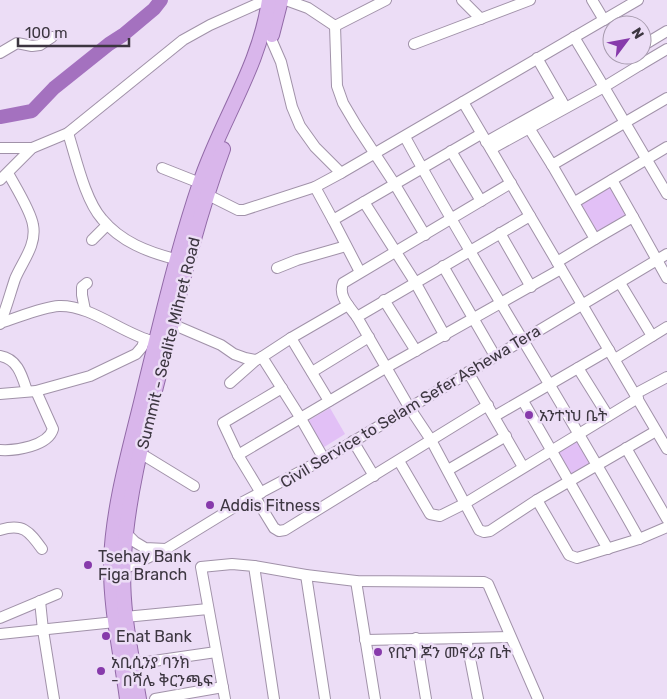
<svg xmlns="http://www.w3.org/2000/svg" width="667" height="699" viewBox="0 0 667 699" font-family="Rubik,'Noto Sans Ethiopic',sans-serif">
	<rect width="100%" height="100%" fill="#ecddf6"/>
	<g fill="#e2c0f6">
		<polygon points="612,184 632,220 598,239 579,204"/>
		<polygon points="330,408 345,434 321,449 306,422"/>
		<polygon points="580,439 595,464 571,479 555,453"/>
	</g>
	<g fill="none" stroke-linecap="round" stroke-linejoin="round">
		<polyline stroke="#a471bf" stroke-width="14" points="0,117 32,111 54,88 109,44 123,35 154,9 161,0"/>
		<defs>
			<g id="minor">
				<polyline points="286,0 308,8 335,26 386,0"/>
				<polyline points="462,0 481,19"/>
				<polyline points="592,0 604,20"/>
				<polyline points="335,26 337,86 343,103 356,125 394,183 425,235"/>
				<polyline points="271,39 281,62 292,107 300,126 315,147 341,173"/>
				<polyline points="414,44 530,0"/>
				<polyline points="642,46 667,31"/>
				<polyline points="0,53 17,43 32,46 40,45 52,37"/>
				<polyline points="635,55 640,65 604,87 667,194"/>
				<polyline points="537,58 564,105"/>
				<polyline points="640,65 667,49"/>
				<polyline points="463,102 667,449"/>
				<polyline points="529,128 552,165 667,98"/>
				<path d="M68 133C76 158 85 200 102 219 121 242 148 252 175 259"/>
				<path d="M405 137C479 273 564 403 639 539"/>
				<polyline points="486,142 561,100"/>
				<polyline points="0,148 32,148"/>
				<polyline points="491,149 604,87 574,37"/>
				<polyline points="451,151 481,201"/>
				<polyline points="552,165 595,239 557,262"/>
				<polyline points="162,168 200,183"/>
				<polyline points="0,180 32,148 68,133 183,40 210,25 266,0"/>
				<polyline points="612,180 633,217"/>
				<polyline points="315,187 333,220"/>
				<polyline points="206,194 238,210 244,210 315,187 341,173 638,0"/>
				<polyline points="364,202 415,282 445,336"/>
				<polyline points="575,202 667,147"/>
				<polyline points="530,216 357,317 409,407 431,440 479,530 484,532 490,531 537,500 656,431"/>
				<polyline points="500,233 531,287"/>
				<polyline points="595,239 633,217 667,278"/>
				<polyline points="92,240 107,225"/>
				<polyline points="443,266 495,356"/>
				<polyline points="277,268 297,260 346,246"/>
				<polyline points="360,272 333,220 481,134"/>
				<polyline points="620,283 652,336"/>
				<polyline points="384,300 416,351"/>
				<polyline points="85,310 82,295 82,287 87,283"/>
				<path d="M357 317C349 306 338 296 343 283L511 183"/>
				<path d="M0 323C17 318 42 307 59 306 92 305 122 334 155 342"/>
				<path d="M0 324C6 309 10 294 15 279 22 262 37 245 33 225 31 211 15 186 8 173"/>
				<polyline points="172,324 221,345 234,354 245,358 256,360 262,357"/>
				<polyline points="291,338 329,401"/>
				<path d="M0 356C18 359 22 376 27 391"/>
				<polyline points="615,359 667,327"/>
				<polyline points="578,368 608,416"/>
				<polyline points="312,372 369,337"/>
				<polyline points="468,372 523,467"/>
				<polyline points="230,383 256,360"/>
				<polyline points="282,388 223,423 238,455 387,367 561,269"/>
				<polyline points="0,394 36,391 90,376 136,354 142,347 145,339"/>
				<polyline points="635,394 667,377"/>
				<polyline points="523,401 608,549"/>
				<polyline points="495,416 609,350"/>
				<polyline points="353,441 374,476"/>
				<polyline points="626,448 667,519"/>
				<path d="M0 450C16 451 48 446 53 429L36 391"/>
				<polyline points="140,453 194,486"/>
				<polyline points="238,455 261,493"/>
				<polyline points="324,459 300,417 262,357 291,338 348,305"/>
				<polyline points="399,461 430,514 440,516 464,504 638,398"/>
				<polyline points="448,470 506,436"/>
				<polyline points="255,497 274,528 279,531 285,530 488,405"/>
				<polyline points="537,500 569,555 577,558 639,539 667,527"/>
				<path d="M0 530C23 523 29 531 42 549"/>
				<polyline points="126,533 135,542 145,548 166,549 241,503 324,459 667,254"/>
				<polyline points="254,566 306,575 356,581 484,582 488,584 538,699"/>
				<polyline points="124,569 164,550"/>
				<polyline points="306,575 325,699"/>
				<polyline points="356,581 375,699"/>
				<polyline points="40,601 43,630 54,699"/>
				<polyline points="125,617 208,609"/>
				<polyline points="0,618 57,594"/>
				<polyline points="0,634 115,622"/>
				<polyline points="416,638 426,699"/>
				<polyline points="466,638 510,637"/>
				<polyline points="365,640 466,638 478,699"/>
				<polyline points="133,664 216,652"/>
				<polyline points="155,699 223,687"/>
				<polyline points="225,699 201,567 232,564 254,566 274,699"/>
			</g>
			<g id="major">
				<polyline points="272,35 281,0"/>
				<path d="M127 699C121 653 110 608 111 561 113 504 131 445 144 390 161 321 177 251 200 183 221 120 260 66 269 0"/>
				<path d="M139 699C131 652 120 604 124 556 128 491 146 427 162 363 180 291 197 219 223 149"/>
			</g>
		</defs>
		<use href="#minor" stroke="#a192a9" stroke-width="12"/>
		<use href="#major" stroke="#926aa7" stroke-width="16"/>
		<use href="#minor" stroke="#fff" stroke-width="10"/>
		<use href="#major" stroke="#d9b6eb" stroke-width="14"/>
	</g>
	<g fill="#873aab" stroke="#ecddf6" stroke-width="2">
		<circle cx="529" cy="415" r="5"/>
		<circle cx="210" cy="505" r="5"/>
		<circle cx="88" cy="565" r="5"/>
		<circle cx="106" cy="636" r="5"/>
		<circle cx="378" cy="652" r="5"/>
		<circle cx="101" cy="671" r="5"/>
	</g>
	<g text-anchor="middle" stroke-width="5" stroke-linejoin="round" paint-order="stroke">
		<g font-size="16" fill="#3c3640" stroke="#ecddf6">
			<text transform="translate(168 343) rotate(-76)" y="6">Summit - Sealite Mihret Road</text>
			<text transform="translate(410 406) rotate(-31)" y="6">Civil Service to Selam Sefer Ashewa Tera</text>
		</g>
		<g font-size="16" fill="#3c3640" stroke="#ecddf6" text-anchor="start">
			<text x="539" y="421">አንተነህ ቤት</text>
			<text x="220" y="511">Addis Fitness</text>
			<text x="98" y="562">Tsehay Bank<tspan x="98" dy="18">Figa Branch</tspan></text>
			<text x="116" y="642">Enat Bank</text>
			<text x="388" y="658">የቢግ ጆን መኖሪያ ቤት</text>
			<text x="111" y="668">አቢሲንያ ባንክ<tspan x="111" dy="18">- በሻሌ ቅርንጫፍ</tspan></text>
		</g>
	</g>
	<g transform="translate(627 40) rotate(58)"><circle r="24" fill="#ecddf6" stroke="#a69aad"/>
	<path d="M0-4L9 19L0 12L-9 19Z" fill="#873aab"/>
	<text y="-8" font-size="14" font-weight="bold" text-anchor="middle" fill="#3c3640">N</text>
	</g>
	<path d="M18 38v8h111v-8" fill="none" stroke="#3c3640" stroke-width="2.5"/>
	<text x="25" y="38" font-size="15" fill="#3c3640" stroke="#ecddf6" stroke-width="4" paint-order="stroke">100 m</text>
</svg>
